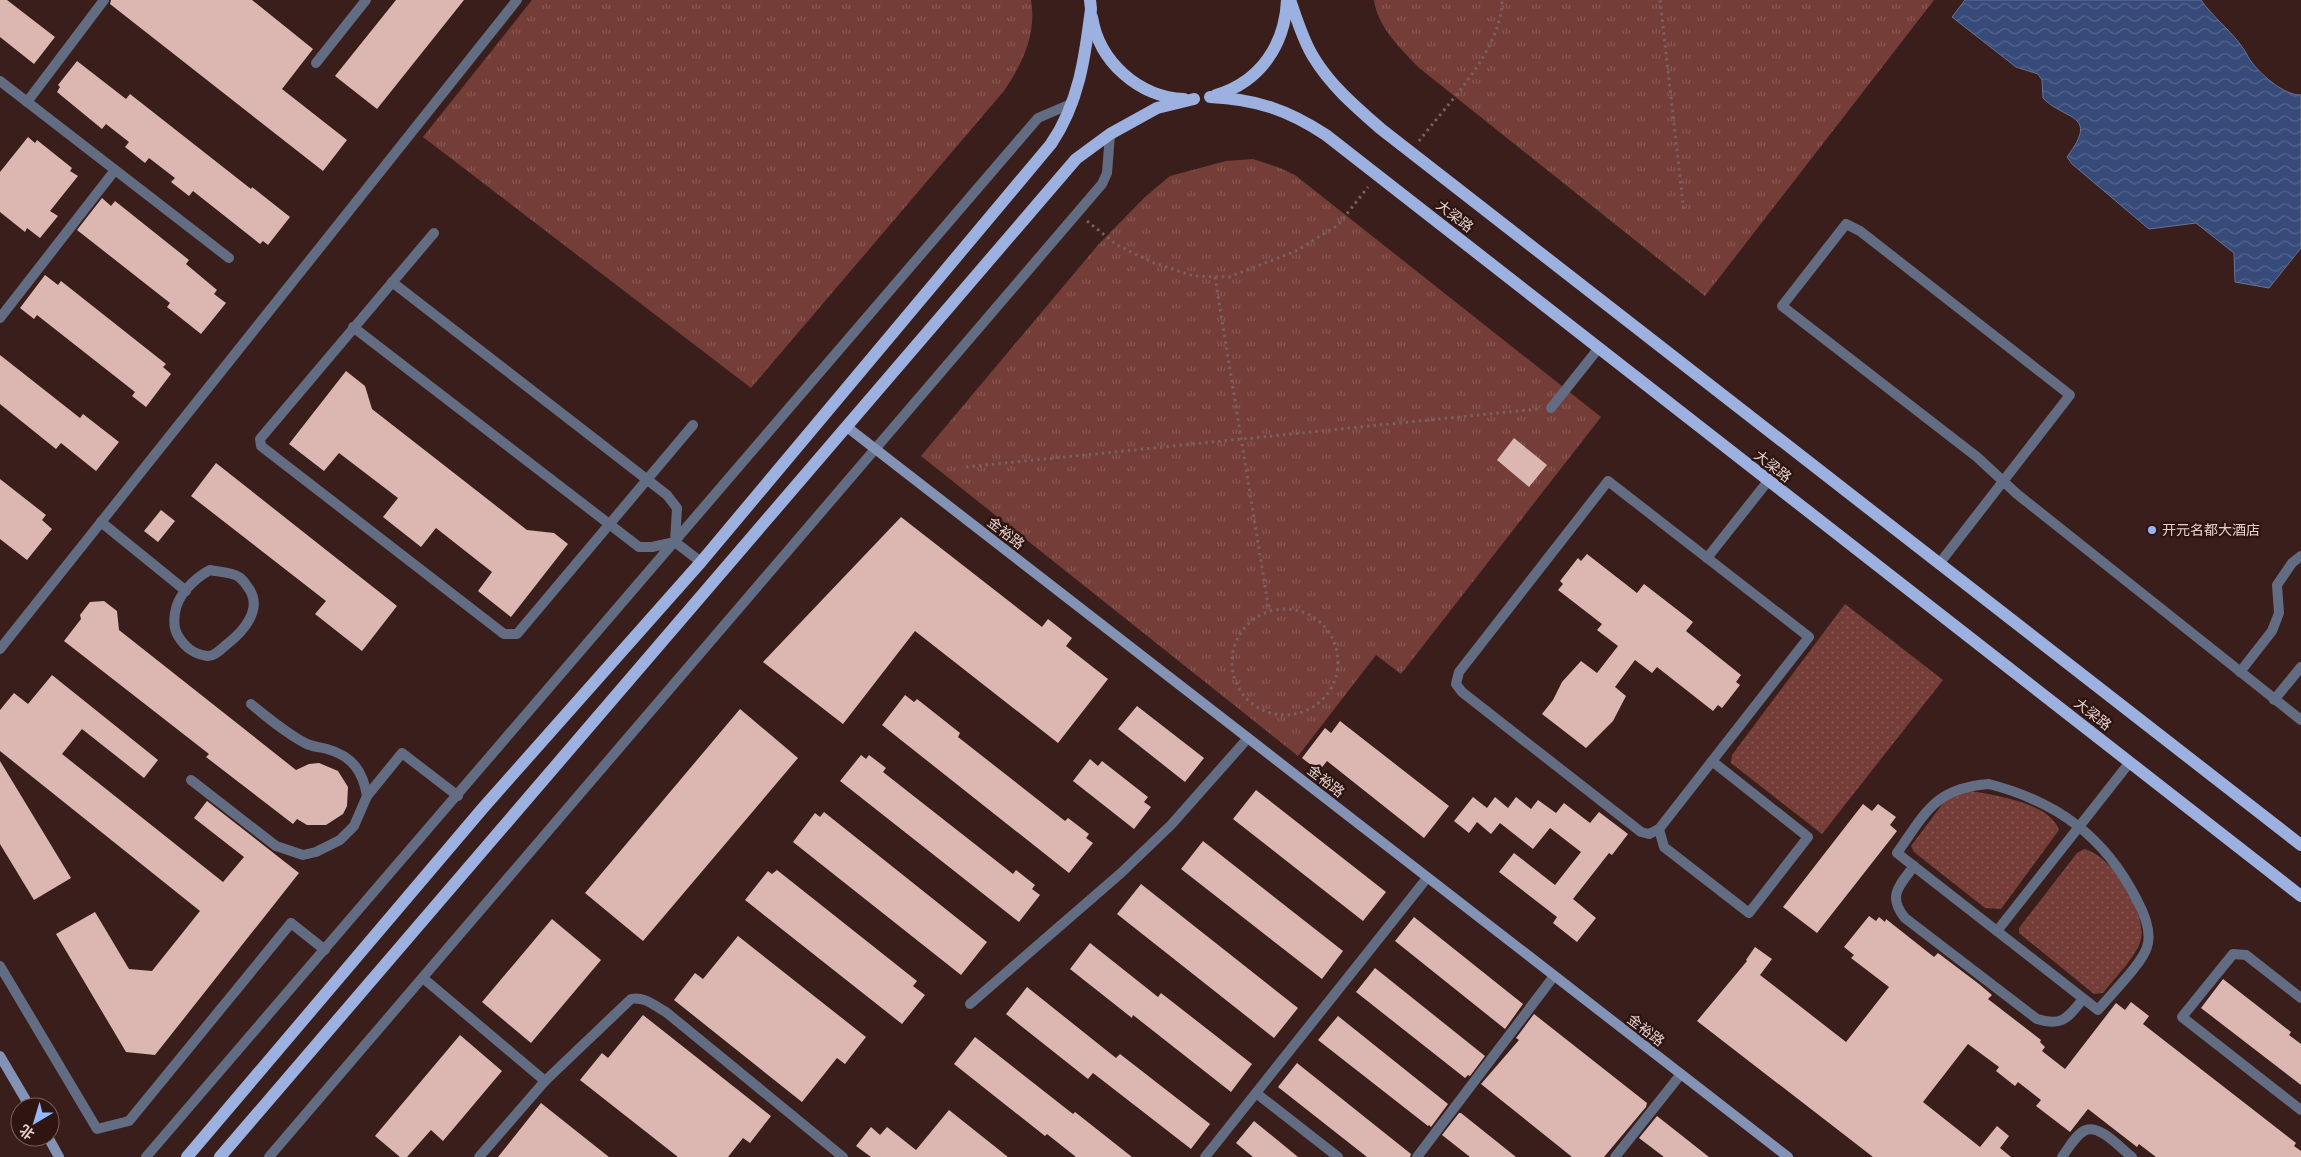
<svg xmlns="http://www.w3.org/2000/svg" width="2301" height="1157" viewBox="0 0 2301 1157" font-family="Raleway,'Noto Sans SC',sans-serif">
	<defs>
		<pattern id="grass-dots" width="8" height="8" patternUnits="userSpaceOnUse" patternTransform="scale(1.25)"><rect width="8" height="8" fill="#753d38"/><path d="M2 2h.1M6 6h.1" fill="none" stroke="#885854" stroke-width="1.8" stroke-linecap="round"/></pattern>
		<pattern id="park-tufts" width="24" height="20" patternUnits="userSpaceOnUse" patternTransform="scale(1.25)"><rect width="24" height="20" fill="#753d38"/><path d="M3 7l-1-3M5 7V3M7 7l1-3M15 17l-1-3M17 17v-4M19 17l1-3" fill="none" stroke="#885854"/></pattern>
		<pattern id="water-waves" width="16" height="10" patternUnits="userSpaceOnUse" patternTransform="scale(1.25)"><rect width="16" height="10" fill="#374b7a"/><path d="M0 5q4-4 8 0t8 0" fill="none" stroke="#54648c"/></pattern>
	</defs>
	<rect width="100%" height="100%" fill="#3a1e1b"/>
	<g fill="url(#grass-dots)">
		<polygon points="1845,604 1943,680 1822,834 1731,763 1732,755"/>
		<path d="M1970 791C1995 795 2050 803 2059 830L2001 909 1985 908 1914 852 1911 846 1947 798Z"/>
		<path d="M2084 849C2112 855 2147 912 2141 939 2138 955 2113 980 2103 993L2094 994 2019 933V928L2077 853Z"/>
	</g>
	<g fill="url(#park-tufts)">
		<path d="M532 0H1031C1037 34 1022 65 1003 92L751 388 423 137Z"/>
		<path d="M1374 0H1934L1705 296 1418 67C1401 49 1377 26 1374 0Z"/>
		<polygon points="1253,159 1280,168 1295,175 1601,417 1401,674 1376,655 1298,756 921,456 1098,245 1145,197 1170,176 1226,161"/>
	</g>
	<path fill="url(#water-waves)" stroke="#6b7393" d="M1965 0H2201C2212 16 2228 28 2240 44 2245 50 2248 58 2253 64 2264 77 2284 95 2301 95V248L2269 288 2235 282 2234 253 2196 223 2149 229 2072 164 2067 157C2100 113 2065 121 2043 98L2042 80 2038 74 2016 67 1952 17Z"/>
	<g fill="#dcb7b2">
		<polygon points="0,0 7,0 55,37 34,64 0,37"/>
		<polygon points="111,0 252,0 313,49 282,89 347,140 323,171 110,4"/>
		<polygon points="396,0 464,0 377,109 335,76"/>
		<polygon points="77,61 126,99 130,94 251,189 252,187 290,217 268,245 263,241 260,244 193,191 189,196 171,182 175,178 149,158 145,163 125,147 129,142 106,124 102,129 57,92 60,87 58,85"/>
		<polygon points="28,137 35,143 37,140 72,168 70,171 78,176 50,211 58,216 40,238 27,228 25,232 0,212 0,172"/>
		<polygon points="102,198 111,206 115,201 189,260 186,264 217,290 214,294 226,303 201,334 167,307 170,303 77,230"/>
		<polygon points="45,275 58,285 61,281 166,364 163,367 171,374 146,407 132,396 135,392 37,315 34,319 20,308"/>
		<polygon points="0,355 80,418 83,414 119,442 96,471 61,443 56,449 0,404"/>
		<polygon points="346,371 365,386 372,409 527,530 554,533 568,544 511,617 478,591 492,572 436,528 421,547 383,517 398,498 339,453 324,471 289,444"/>
		<polygon points="1514,438 1547,465 1529,487 1497,460"/>
		<polygon points="216,463 397,606 362,651 315,614 326,601 191,496"/>
		<polygon points="0,479 46,515 42,520 52,529 27,560 0,539"/>
		<polygon points="161,510 175,521 158,542 144,531"/>
		<polygon points="901,517 1042,627 1048,619 1072,638 1066,646 1108,679 1058,743 915,631 843,724 763,662"/>
		<polygon points="1587,554 1637,593 1644,584 1693,622 1686,631 1741,675 1736,682 1740,685 1722,708 1718,705 1713,711 1657,667 1652,673 1635,660 1615,687 1626,696 1613,721 1586,748 1542,714 1553,700 1562,682 1581,661 1597,673 1618,646 1597,630 1602,624 1558,590 1563,584 1560,581 1578,558 1581,561"/>
		<polygon points="104,601 117,611 119,630 296,770 309,764 319,763 338,771 348,787 347,806 343,814 326,825 307,825 297,819 293,824 206,757 209,754 64,641 81,619 80,615 90,602"/>
		<polygon points="52,675 158,760 144,778 82,729 62,754 223,882 244,857 194,818 207,801 299,873 155,1055 126,1052 56,934 95,912 129,969 152,971 200,911 0,751 0,710 14,693 28,704"/>
		<polygon points="905,695 914,702 917,699 960,733 958,737 1065,821 1068,818 1089,834 1086,838 1093,843 1069,873 882,725"/>
		<polygon points="1137,706 1204,758 1185,782 1118,729"/>
		<polygon points="740,709 798,758 643,941 585,893"/>
		<polygon points="1340,721 1449,806 1424,838 1327,761 1319,771 1302,758 1325,728 1331,733"/>
		<polygon points="861,755 866,759 869,755 886,768 883,772 1013,874 1016,870 1035,885 1032,889 1040,895 1019,922 840,781"/>
		<polygon points="1090,759 1098,766 1102,761 1148,797 1144,802 1151,807 1134,829 1073,781"/>
		<polygon points="0,761 71,878 34,900 0,844"/>
		<polygon points="1256,790 1386,892 1363,921 1233,819"/>
		<polygon points="1473,797 1487,808 1495,797 1508,808 1516,797 1531,809 1538,800 1556,813 1564,803 1590,823 1599,812 1628,834 1612,855 1609,853 1573,899 1596,918 1577,942 1553,923 1557,917 1499,872 1514,853 1555,885 1581,852 1550,828 1533,849 1500,823 1491,834 1477,822 1469,833 1454,821"/>
		<polygon points="1863,804 1872,811 1878,804 1896,817 1890,825 1897,831 1817,933 1783,907"/>
		<polygon points="824,812 987,942 961,975 793,842 815,813 820,817"/>
		<polygon points="1203,841 1343,951 1322,979 1181,869"/>
		<polygon points="777,870 917,981 913,986 925,995 902,1024 745,900 768,871 772,874"/>
		<polygon points="1141,884 1298,1008 1274,1038 1117,914"/>
		<polygon points="1869,916 1876,921 1879,917 1885,922 1886,919 1934,957 1938,953 1979,984 1992,995 1988,999 2041,1040 2040,1042 2045,1047 2042,1051 2065,1069 2116,1003 2125,1010 2131,1002 2149,1016 2143,1024 2296,1143 2294,1146 2301,1151 2301,1157 2156,1157 2139,1144 2137,1147 2088,1109 2070,1132 2036,1106 2041,1100 2018,1082 2015,1086 1996,1071 1999,1067 1968,1044 1923,1102 1980,1147 1997,1126 2009,1136 2000,1148 2011,1157 1873,1157 1697,1021 1747,961 1746,960 1755,947 1772,959 1760,975 1846,1042 1889,987 1851,958 1854,955 1844,947"/>
		<polygon points="1414,917 1523,1004 1505,1029 1395,941"/>
		<polygon points="552,919 601,960 531,1043 482,1002"/>
		<polygon points="738,936 866,1037 845,1064 837,1058 802,1102 674,1000 695,973 703,979"/>
		<polygon points="1090,943 1158,997 1161,993 1252,1064 1231,1092 1133,1015 1132,1018 1070,969"/>
		<polygon points="1375,968 1485,1056 1470,1076 1468,1075 1465,1078 1356,992"/>
		<polygon points="2223,979 2291,1032 2289,1035 2301,1044 2301,1085 2201,1008"/>
		<polygon points="1027,987 1116,1058 1120,1054 1210,1124 1191,1149 1093,1073 1088,1079 1006,1014"/>
		<polygon points="1534,1014 1647,1103 1646,1107 1604,1157 1572,1157 1481,1084 1519,1040 1516,1038"/>
		<polygon points="643,1015 771,1116 750,1143 743,1138 728,1157 678,1157 580,1080 602,1053 608,1058"/>
		<polygon points="1338,1016 1448,1104 1431,1127 1429,1125 1428,1126 1318,1040"/>
		<polygon points="460,1035 502,1071 443,1141 431,1130 407,1157 400,1157 375,1136"/>
		<polygon points="975,1037 1073,1114 1075,1112 1132,1157 1076,1157 1047,1134 1045,1136 954,1064"/>
		<polygon points="1297,1063 1411,1154 1410,1157 1367,1157 1278,1087"/>
		<polygon points="541,1103 585,1138 609,1157 498,1157"/>
		<polygon points="949,1110 1008,1157 871,1157 856,1146 871,1127 880,1135 887,1127 916,1150"/>
		<polygon points="1459,1113 1461,1113 1516,1157 1470,1157 1442,1135"/>
		<polygon points="1657,1116 1709,1157 1664,1157 1639,1138"/>
		<polygon points="1254,1121 1298,1157 1253,1157 1236,1143"/>
	</g>
	<g fill="none" stroke-linecap="round" stroke-linejoin="round">
		<g stroke="#79605d" stroke-width="3" stroke-dasharray="2.5 4" stroke-linecap="butt">
			<polyline points="1660,0 1684,212"/>
			<path d="M1419 141C1448 103 1502 50 1502 0"/>
			<polyline points="1087,221 1117,245 1154,263 1194,276 1229,277 1296,251 1338,225 1368,187"/>
			<polyline points="1215,277 1269,611"/>
			<polyline points="966,467 1538,409"/>
			<circle cx="1285" cy="662" r="53"/>
		</g>
		<g stroke="#626c82" stroke-width="10">
			<polyline points="316,63 366,0"/>
			<polyline points="0,81 229,258"/>
			<polyline points="27,102 104,0"/>
			<polyline points="434,233 260,439 261,446 504,634 517,634 693,425"/>
			<polyline points="0,318 115,170"/>
			<polyline points="353,327 639,547 652,547 675,542 677,508 667,495 392,282"/>
			<polyline points="1551,408 1598,349"/>
			<polygon points="1608,481 1809,637 1659,829 1649,834 1641,832 1462,692 1456,684 1459,672"/>
			<polyline points="101,522 186,591"/>
			<polyline points="675,542 701,562"/>
			<polyline points="1707,558 1768,481"/>
			<polyline points="1939,564 2070,395 1860,231 1846,224 1782,306 1977,457 2017,494 2301,720"/>
			<path d="M210 570C219 572 232 572 239 577 242 579 245 583 247 586 265 608 243 632 226 645 221 649 214 657 207 656 198 655 189 650 184 644 175 634 173 626 175 613 177 595 195 578 210 570Z"/>
			<polyline points="2240,672 2272,631 2279,613 2277,585 2292,563 2301,556"/>
			<polyline points="2274,700 2301,667"/>
			<path d="M251 704C268 718 285 732 305 743 312 747 320 747 327 749 352 756 363 771 367 796"/>
			<polyline points="191,780 276,846 303,855 316,852 340,840 354,826 367,796 402,753 458,796"/>
			<path d="M1989 784C2058 802 2105 837 2137 900 2144 913 2152 932 2147 947 2142 964 2110 995 2098 1010L1897 853C1926 812 1935 788 1989 784Z"/>
			<polyline points="1659,829 1664,847 1749,913 1808,837 1712,761"/>
			<path d="M1914 866C1899 886 1887 896 1905 918L2037 1019C2063 1027 2068 1017 2083 999"/>
			<polyline points="1997,931 2130,762"/>
			<polyline points="0,966 97,1129 129,1121 291,923 325,950"/>
			<polyline points="423,978 545,1081"/>
			<polyline points="2301,998 2246,955 2233,954 2182,1017 2301,1110"/>
			<polyline points="970,1004 1121,873 1171,825 1248,738"/>
			<polyline points="1256,1093 1338,1157"/>
			<path d="M479 1157 545 1081 631 999C644 996 655 1006 666 1012L843 1157"/>
			<polyline points="1205,1157 1427,878"/>
			<polyline points="1417,1157 1554,976"/>
			<polyline points="1615,1157 1681,1074"/>
			<path d="M2062 1157C2068 1149 2076 1134 2086 1130 2101 1125 2121 1149 2132 1157"/>
		</g>
		<g stroke="#626c82" stroke-width="10">
			<polyline points="0,649 517,0"/>
			<polyline points="146,1157 1038,118 1073,103"/>
			<polyline points="269,1157 1102,184 1107,173 1110,134"/>
		</g>
		<g stroke="#8393b6" stroke-width="10">
			<polyline points="847,427 1788,1157"/>
			<polyline points="0,1056 30,1107"/>
			<polyline points="48,1137 59,1157"/>
		</g>
		<g stroke="#9cb1df" stroke-width="12">
			<path d="M1290 0C1297 19 1303 41 1314 58 1331 86 1356 107 1381 129L2301 845"/>
			<path d="M1092 17C1099 62 1139 97 1184 99"/>
			<path d="M1216 95C1260 82 1285 45 1287 0"/>
			<path d="M1210 97C1256 99 1288 110 1326 135L2301 896"/>
			<path d="M187 1157 483 808 701 562 1051 144C1079 103 1085 57 1091 9L1090 0"/>
			<polyline points="220,1157 1076,159 1110,134 1157,108 1194,99"/>
		</g>
	</g>
	<circle fill="#96b6fd" stroke="#2f1512" stroke-width="2" cx="2152" cy="530" r="5"/>
	<g text-anchor="middle" stroke-width="5" stroke-linejoin="round" paint-order="stroke">
		<g font-size="14" fill="#e4d1ce" stroke="#2f1512">
			<text transform="translate(1455 216) rotate(38)" y="5">大梁路</text>
			<text transform="translate(1773 466) rotate(38)" y="5">大梁路</text>
			<text transform="translate(1006 533) rotate(38)" y="5">金裕路</text>
			<text transform="translate(2093 714) rotate(38)" y="5">大梁路</text>
			<text transform="translate(1326 781) rotate(38)" y="5">金裕路</text>
			<text transform="translate(1646 1030) rotate(38)" y="5">金裕路</text>
		</g>
		<g font-size="14" fill="#e4d1ce" stroke="#2f1512" text-anchor="start">
			<text x="2162" y="535">开元名都大酒店</text>
		</g>
	</g>
	<g transform="translate(35 1122) rotate(218)"><circle r="24" fill="#2f1512" stroke="#77605d"/>
	<path d="M0-4L9 19L0 12L-9 19Z" fill="#96b6fd"/>
	<text y="-8" font-size="14" font-weight="bold" text-anchor="middle" fill="#e4d1ce">北</text>
	</g>
</svg>
